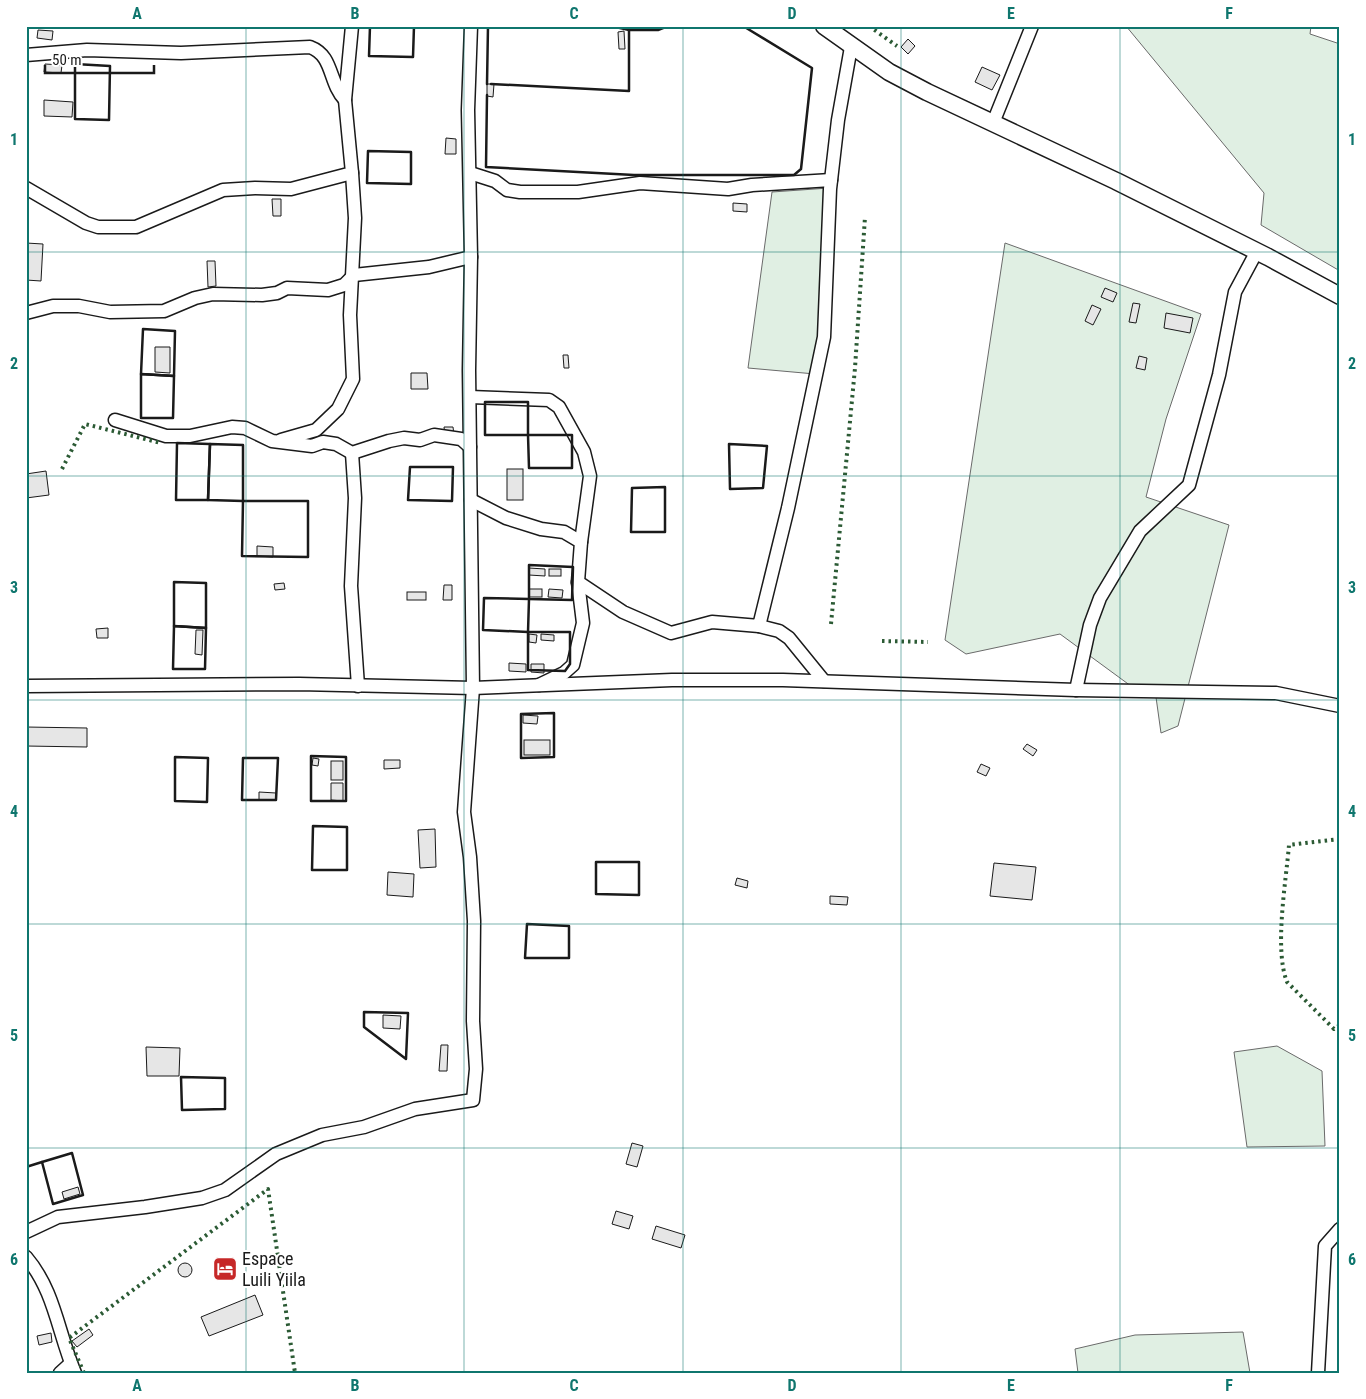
<svg xmlns="http://www.w3.org/2000/svg" width="1366" height="1399" viewBox="0 0 1366 1399" font-family="'Roboto Condensed',sans-serif">
	<rect width="100%" height="100%" fill="#fff"/>
	<g fill="#e0efe3" stroke="#6a6a6a">
		<polygon points="1126,26 1311,26 1310,34 1340,44 1340,271 1261,225 1264,193"/>
		<polygon points="829,188 825,297 815,374 748,368 772,192"/>
		<polygon points="1005,243 1201,314 1166,419 1146,497 1229,525 1178,726 1161,733 1155,690 1135,689 1060,634 966,654 945,640"/>
		<polygon points="1277,1046 1322,1071 1325,1146 1247,1147 1234,1052"/>
		<polygon points="1243,1332 1250,1373 1078,1373 1075,1349 1135,1335"/>
	</g>
	<g fill="#e6e6e6" stroke="#1a1a1a">
		<polygon points="38,30 53,31 52,40 37,38"/>
		<polygon points="624,31 625,49 619,49 618,32"/>
		<polygon points="908,39 915,46 908,54 901,47"/>
		<polygon points="45,64 62,65 61,73 44,72"/>
		<polygon points="982,67 1000,75 992,90 975,82"/>
		<polygon points="487,84 494,84 493,97 487,96"/>
		<polygon points="44,100 73,102 72,117 44,116"/>
		<polygon points="446,138 456,139 456,154 445,154"/>
		<polygon points="272,199 281,199 281,216 273,216"/>
		<polygon points="733,203 747,204 747,212 733,211"/>
		<polygon points="26,243 43,244 41,281 26,280"/>
		<polygon points="207,261 215,261 216,286 208,287"/>
		<polygon points="1105,288 1117,293 1113,302 1101,297"/>
		<polygon points="1133,303 1140,304 1136,323 1129,322"/>
		<polygon points="1092,305 1101,309 1093,325 1085,321"/>
		<polygon points="1166,313 1193,318 1190,333 1164,328"/>
		<polygon points="155,347 170,347 170,373 155,372"/>
		<polygon points="563,355 568,355 569,368 564,368"/>
		<polygon points="1139,356 1147,358 1145,370 1136,368"/>
		<polygon points="411,373 427,373 428,389 411,389"/>
		<polygon points="444,427 453,427 454,435 445,436"/>
		<rect x="507" y="469" width="16" height="31"/>
		<polygon points="46,471 49,495 26,498 26,474"/>
		<polygon points="257,546 273,547 273,557 257,556"/>
		<polygon points="529,568 545,569 545,576 529,575"/>
		<rect x="549" y="569" width="12" height="7"/>
		<polygon points="284,583 285,589 275,590 274,584"/>
		<polygon points="444,585 452,585 452,600 443,600"/>
		<rect x="529" y="589" width="13" height="8"/>
		<polygon points="549,589 563,590 562,598 548,597"/>
		<rect x="407" y="592" width="19" height="8"/>
		<polygon points="108,628 108,638 97,638 96,629"/>
		<polygon points="196,630 203,630 202,655 195,654"/>
		<polygon points="529,634 537,635 536,643 529,642"/>
		<polygon points="541,634 554,635 554,641 541,640"/>
		<polygon points="509,663 526,664 526,672 509,671"/>
		<polygon points="531,664 544,664 544,673 531,672"/>
		<polygon points="523,715 538,716 537,724 523,723"/>
		<polygon points="26,727 87,728 87,747 26,746"/>
		<rect x="524" y="740" width="26" height="15"/>
		<polygon points="1027,744 1037,750 1033,756 1023,749"/>
		<polygon points="313,758 319,759 318,766 312,765"/>
		<polygon points="384,760 400,760 400,768 384,769"/>
		<rect x="331" y="761" width="12" height="19"/>
		<polygon points="981,764 990,768 986,776 977,772"/>
		<polygon points="331,783 343,783 343,801 331,800"/>
		<polygon points="259,792 276,793 276,800 259,800"/>
		<polygon points="435,829 436,867 420,868 418,830"/>
		<polygon points="994,863 1036,867 1032,900 990,896"/>
		<polygon points="388,872 414,874 413,897 387,895"/>
		<polygon points="737,878 748,881 747,888 735,885"/>
		<polygon points="830,896 848,897 847,905 830,904"/>
		<polygon points="383,1015 401,1016 400,1029 383,1028"/>
		<polygon points="441,1045 448,1045 447,1071 439,1071"/>
		<polygon points="146,1047 180,1048 179,1076 147,1076"/>
		<polygon points="632,1143 643,1146 637,1167 626,1164"/>
		<polygon points="78,1187 80,1194 64,1199 62,1192"/>
		<polygon points="616,1211 633,1216 629,1229 612,1224"/>
		<polygon points="656,1226 685,1235 681,1248 652,1239"/>
		<circle cx="185" cy="1270" r="7"/>
		<polygon points="255,1295 263,1315 209,1336 201,1317"/>
		<polygon points="89,1329 93,1335 77,1347 72,1341"/>
		<polygon points="51,1333 52,1342 39,1345 37,1336"/>
	</g>
	<g fill="none" stroke-linecap="round" stroke-linejoin="round">
		<defs>
			<g id="minor">
				<path d="M26 55 87 50 181 53 310 47C334 56 328 82 345 100"/>
				<polyline points="993,123 1032,26"/>
				<polyline points="470,173 495,181 507,190 520,192 578,192 640,183 728,189 752,185 831,180"/>
				<polyline points="26,188 86,223 98,227 136,227 223,190 255,188 291,189 352,173 345,100 352,26"/>
				<polyline points="26,313 53,306 79,306 110,312 164,311 195,298 213,294 262,295 277,293 287,288 328,290 344,285 354,275 429,267 471,257"/>
				<polyline points="470,397 549,400 559,407 584,452 590,476 581,542"/>
				<polyline points="115,420 166,436 190,436 232,427 245,428 272,441 312,446 323,442 336,444 352,453 389,441 404,438 420,440 434,435 461,439 470,447"/>
				<polyline points="281,440 316,430 338,409 353,379 350,315 355,218 352,173"/>
				<polyline points="352,453 355,498 351,586 358,686"/>
				<polyline points="471,500 506,518 541,529 564,532 581,542 578,582 623,612 671,633 712,622 759,626 788,508 824,337 830,189 838,120 851,47"/>
				<polyline points="759,626 779,631 789,638 824,681"/>
				<polyline points="539,685 564,673 573,665 583,623 578,582"/>
				<polyline points="26,686 299,684 473,688 672,680 783,680 1076,690 1276,693 1340,706"/>
				<polyline points="1076,690 1090,625 1100,598 1140,531 1189,485 1219,375 1235,292 1257,251"/>
				<polyline points="26,1232 58,1217 145,1207 202,1198 225,1190 276,1154 322,1135 364,1127 415,1109 473,1100 476,1069 473,1021 474,921 470,857 464,812 473,688 469,370 471,257 468,110 471,26"/>
				<path d="M26 1257C55 1291 58 1333 75 1373"/>
				<polyline points="60,1373 71,1363"/>
				<polyline points="1318,1373 1325,1246 1340,1229"/>
			</g>
			<polyline id="tertiary" points="824,26 889,72 927,92 1116,181 1268,257 1340,296"/>
		</defs>
		<use href="#minor" stroke="#1a1a1a" stroke-width="15"/>
		<use href="#tertiary" stroke="#1a1a1a" stroke-width="19"/>
		<use href="#minor" stroke="#fff" stroke-width="12"/>
		<use href="#tertiary" stroke="#fff" stroke-width="16"/>
		<g stroke="#2b5a34" stroke-width="4" stroke-dasharray="2.5 4" stroke-linecap="butt">
			<polyline points="869,26 897,46"/>
			<polyline points="62,469 85,424 161,443"/>
			<polyline points="831,624 855,368 865,217"/>
			<polyline points="882,641 928,642"/>
			<path d="M1340 839 1289 845C1286 882 1274 949 1287 982L1334 1029 1340 1025"/>
			<polyline points="84,1373 69,1338 268,1189 295,1373"/>
		</g>
		<g stroke="#1a1a1a" stroke-width="2.5">
			<polyline points="370,26 369,56 413,57 414,26"/>
			<polyline points="611,26 629,30"/>
			<polygon points="75,64 110,66 109,120 75,119"/>
			<polyline points="487,84 488,26"/>
			<polyline points="491,84 629,91 629,30 658,30 668,26"/>
			<polyline points="487,95 486,167 634,175 794,175 801,169 812,68 743,26"/>
			<polygon points="368,151 411,152 411,184 367,183"/>
			<polygon points="143,329 175,331 174,376 141,374"/>
			<polygon points="141,374 174,376 173,418 141,418"/>
			<rect x="485" y="402" width="43" height="33"/>
			<polygon points="528,435 572,435 572,468 529,468"/>
			<polygon points="177,443 210,444 208,500 176,500"/>
			<polygon points="210,444 243,445 243,501 208,500"/>
			<polygon points="729,444 767,446 763,488 730,489"/>
			<polygon points="410,467 453,467 452,501 408,500"/>
			<polygon points="665,487 665,532 631,532 632,488"/>
			<polygon points="243,501 308,501 308,557 242,556"/>
			<polygon points="529,565 573,567 572,600 529,599"/>
			<polygon points="174,582 206,583 206,628 174,626"/>
			<polygon points="484,598 529,599 528,632 483,630"/>
			<polygon points="174,626 206,628 205,669 173,669"/>
			<polygon points="528,632 570,632 570,664 565,671 528,670"/>
			<polygon points="554,713 554,757 521,758 521,714"/>
			<polygon points="311,756 346,757 346,801 311,801"/>
			<polygon points="175,757 208,758 207,802 175,801"/>
			<polygon points="243,758 278,758 276,800 242,800"/>
			<polygon points="313,826 347,827 347,870 312,870"/>
			<polygon points="596,862 639,862 639,895 596,894"/>
			<polygon points="527,924 569,926 569,958 525,958"/>
			<polygon points="364,1012 408,1013 406,1059 364,1027"/>
			<polygon points="181,1077 225,1078 225,1109 182,1110"/>
			<polygon points="72,1153 83,1195 53,1204 42,1162"/>
			<polyline points="26,1167 42,1162"/>
		</g>
	</g>
	<path fill="none" stroke="#0f766e" stroke-width="1" stroke-opacity="0.55" d="M246 26V1373M464 26V1373M683 26V1373M901 26V1373M1120 26V1373M26 252H1340M26 476H1340M26 700H1340M26 924H1340M26 1148H1340"/>
	<defs>
		<symbol id="hotel-square" viewBox="-11 -11 22 22"><rect x="-9" y="-9" width="18" height="18" rx="4" fill="#c62828" stroke="#fff"/><path d="M-6-4.5h1.5V1H6V5H4.5V3h-9V5H-6ZM-4 0a1.8 1.8 0 1 1 3.6 0ZM.5 0V-2.5h3Q6-2.5 6 0Z" fill="#fff"/></symbol>
	</defs>
	<g fill-rule="evenodd">
		<use href="#hotel-square" x="211" y="1255" width="28" height="28"/>
	</g>
	<g text-anchor="middle" stroke-width="4" stroke-linejoin="round" paint-order="stroke">
		<g font-size="18" fill="#1a1a1a" stroke="#fff" text-anchor="start">
			<text x="242" y="1265">Espace<tspan x="242" dy="21">Luili Yiila</tspan></text>
		</g>
	</g>
	<rect width="1366" height="1399" fill="none" stroke="#ffffff" stroke-width="55"/>
	<path d="M45 65v8h109v-8" fill="none" stroke="#1a1a1a" stroke-width="2.5"/>
	<text x="52" y="65" font-size="15" fill="#1a1a1a" stroke="#ffffff" stroke-width="4" paint-order="stroke">50 m</text>
	<rect x="28" y="28" width="1310" height="1344" fill="none" stroke="#0f766e" stroke-width="2"/>
	<g font-size="16" text-anchor="middle" font-weight="bold" fill="#0f766e">
		<text x="137" y="19">A</text>
		<text x="355" y="19">B</text>
		<text x="574" y="19">C</text>
		<text x="792" y="19">D</text>
		<text x="1011" y="19">E</text>
		<text x="1229" y="19">F</text>
		<text x="14" y="145">1</text>
		<text x="1352" y="145">1</text>
		<text x="14" y="369">2</text>
		<text x="1352" y="369">2</text>
		<text x="14" y="593">3</text>
		<text x="1352" y="593">3</text>
		<text x="14" y="817">4</text>
		<text x="1352" y="817">4</text>
		<text x="14" y="1041">5</text>
		<text x="1352" y="1041">5</text>
		<text x="14" y="1265">6</text>
		<text x="1352" y="1265">6</text>
		<text x="137" y="1391">A</text>
		<text x="355" y="1391">B</text>
		<text x="574" y="1391">C</text>
		<text x="792" y="1391">D</text>
		<text x="1011" y="1391">E</text>
		<text x="1229" y="1391">F</text>
	</g>
</svg>
